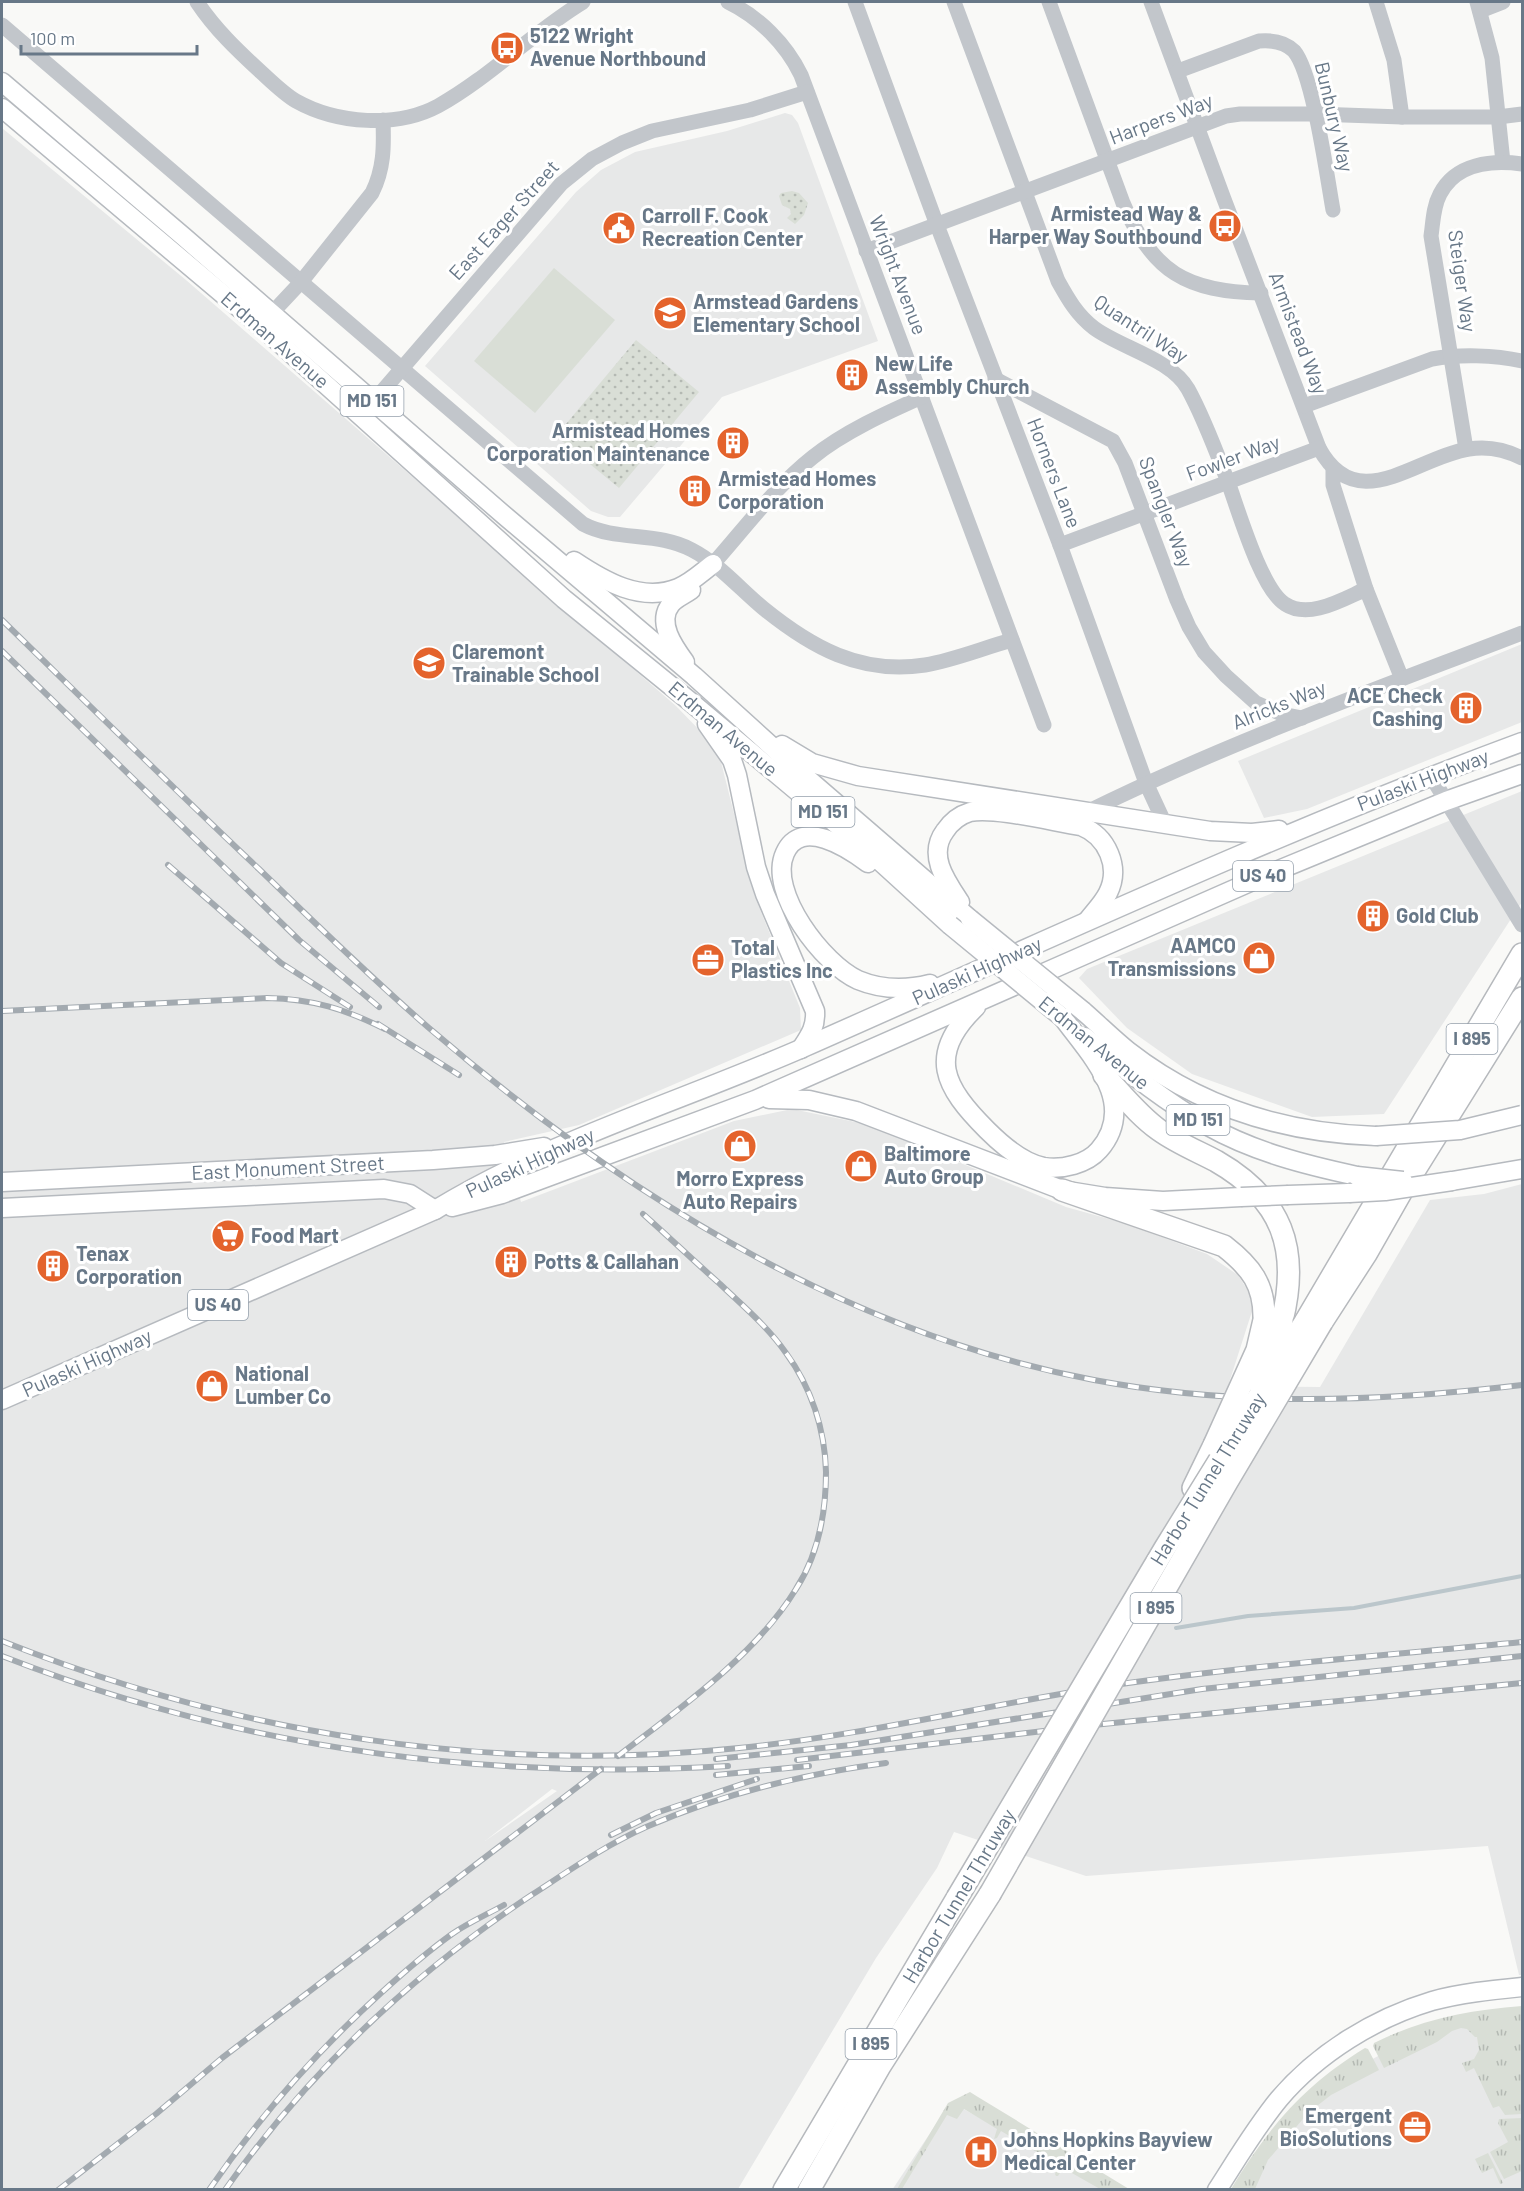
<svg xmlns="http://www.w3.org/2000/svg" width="1524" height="2191" viewBox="0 0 1524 2191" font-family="Barlow,sans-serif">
	<defs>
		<pattern id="grass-tufts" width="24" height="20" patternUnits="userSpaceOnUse" patternTransform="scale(1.5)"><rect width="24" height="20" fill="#d9ded6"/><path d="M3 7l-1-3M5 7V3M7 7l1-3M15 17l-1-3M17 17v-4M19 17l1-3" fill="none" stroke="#b4b9b3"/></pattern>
		<pattern id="park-dots" width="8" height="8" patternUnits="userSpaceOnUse" patternTransform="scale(1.5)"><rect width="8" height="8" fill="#d9ded6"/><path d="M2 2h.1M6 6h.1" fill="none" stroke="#b4b9b3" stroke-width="1.8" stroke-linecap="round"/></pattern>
	</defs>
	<rect width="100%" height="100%" fill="#f9f9f7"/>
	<g fill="#e7e8e8" fill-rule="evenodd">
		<polygon points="785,113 792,115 798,123 878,341 722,397 620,517 608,517 591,511 425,366 576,192 601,170 635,152 727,131"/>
		<path d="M2 128 186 280 676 706 708 739 721 762 755 897 800 1008 801 1030 579 1125 504 1142 521 1202 734 1121 792 1109 870 1125 1066 1207 1127 1224 1207 1254 1238 1275 1255 1302 1228 1386 1320 1387 1430 1200 1484 1194 1522 1184V1975H1519L1488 1846 1086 1876 954 1832 937 1868 876 1958 738 2189H2ZM552 1789 557 1791 485 1841Z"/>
		<polygon points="1522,644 1522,722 1307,809 1264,818 1238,761"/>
		<polygon points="1522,791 1522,902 1384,1114 1312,1117 1192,1074 1127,1028 1079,978 1087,969"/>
		<polygon points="1522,2018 1522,2189 1246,2190 1301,2114 1356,2068 1391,2049 1453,2027"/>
		<polygon points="951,2102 1109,2190 892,2190"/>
	</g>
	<g fill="url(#grass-tufts)">
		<path d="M1522 2006V2114L1505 2115 1499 2106 1493 2108 1474 2068 1466 2072 1462 2063 1474 2059 1479 2050 1477 2037H1475L1467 2029 1461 2028 1452 2031 1437 2042 1384 2068 1373 2046 1374 2043C1422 2019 1469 2010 1522 2006Z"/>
		<path d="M1365 2048 1368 2049 1379 2070 1331 2095 1308 2113 1268 2160 1255 2189H1231C1267 2129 1304 2085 1365 2048Z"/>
		<polygon points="970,2092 978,2097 1129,2189 1100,2189 1063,2168 1058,2176 1056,2176 1055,2174 1059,2165 1001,2131 997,2138 994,2139 997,2129 964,2109 957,2119 947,2115 902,2189 897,2189 948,2103"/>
		<polygon points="1522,2118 1522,2171 1504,2179 1490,2152 1508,2142 1498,2123 1499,2119"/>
		<polygon points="1488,2153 1503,2183 1500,2184 1493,2168 1482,2173 1475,2159"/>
	</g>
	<g fill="url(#park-dots)">
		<polygon points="792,191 799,193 808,203 804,215 795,224 787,218 791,214 790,209 782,205 779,196 781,193"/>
		<polygon points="636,340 699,392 619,488 556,436"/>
	</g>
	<polygon fill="#d9ded6" points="554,268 615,320 535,413 474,361"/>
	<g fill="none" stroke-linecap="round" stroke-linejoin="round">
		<polyline stroke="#bbc6cb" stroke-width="4" points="1176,1628 1248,1616 1354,1608 1522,1576"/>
		<defs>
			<g id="major">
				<polyline points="2,82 184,237 505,516 694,676 801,773 970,919"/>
				<polyline points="2,108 263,328 564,599 692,703 871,853 950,925"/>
				<path d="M574 561C604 581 641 603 678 588 691 583 702 572 713 564"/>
				<path d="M685 662C674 647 656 622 671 604 676 598 684 595 691 590"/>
				<path d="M707 724 732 760 737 775 756 867 765 894 815 1011C816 1027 810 1035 801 1049"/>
				<polyline points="782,745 812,763 858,776 1210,831 1252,833 1279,830"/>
				<path d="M868 863C848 848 801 817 785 853 767 892 824 965 858 980 882 990 906 990 930 984"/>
				<path d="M960 902C946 881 927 855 945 831 951 822 960 815 970 812 995 807 1054 822 1081 826 1107 836 1121 867 1108 893 1103 903 1095 911 1088 920"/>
				<path d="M976 1007C926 1055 944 1087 987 1130 1002 1145 1023 1163 1044 1167 1062 1170 1087 1164 1099 1150 1139 1104 1091 1056 1063 1018"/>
				<path d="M1083 1011C1098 1024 1112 1038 1128 1051 1201 1108 1284 1133 1376 1136"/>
				<path d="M1085 1037C1125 1069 1164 1101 1208 1126 1254 1152 1306 1165 1357 1176"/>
				<polyline points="769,1099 809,1100 856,1111 1062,1190 1105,1197 1163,1201 1241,1197"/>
				<polyline points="1452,1181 1522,1169"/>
				<polyline points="2,1182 433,1160 495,1155 544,1147"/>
				<polyline points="1288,1195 1349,1193"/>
				<polyline points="452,1207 502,1194 755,1100 1264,876 1446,801 1522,774"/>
				<polyline points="2,1208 384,1189 410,1194 435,1210"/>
				<path d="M2 1400 435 1210C550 1140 682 1101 805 1047 1043 942 1278 832 1522 742"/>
				<path d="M1217 2190C1237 2159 1256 2127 1279 2099 1318 2053 1375 2018 1432 2001 1461 1993 1492 1990 1522 1987"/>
			</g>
			<g id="highway">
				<path d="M1104 1075C1122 1094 1138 1115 1159 1130 1177 1143 1197 1151 1216 1161 1282 1199 1300 1248 1282 1321"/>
				<path d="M1062 1190 1224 1246C1251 1267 1265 1285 1264 1320"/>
				<polyline points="1305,1322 1522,954"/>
				<polyline points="1322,1322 1366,1254 1403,1189 1522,998"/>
				<polyline points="1193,1488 1214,1445"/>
				<polyline points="784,2190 957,1898"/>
				<polyline points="809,2190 880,2066 990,1894"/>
			</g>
		</defs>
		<use href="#major" stroke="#b6babf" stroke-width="21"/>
		<use href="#highway" stroke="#b6b9bd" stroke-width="24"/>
		<g stroke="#c2c6cb" stroke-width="15">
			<path d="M197 2C215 29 237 50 261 72 272 82 284 94 296 101 337 124 397 128 438 106 490 77 532 33 583 2"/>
			<path d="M728 2C759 17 786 44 801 75L1044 725"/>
			<polyline points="855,2 937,225 1060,545 1146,783 1165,824"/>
			<path d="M954 2 1058 281C1068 299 1077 315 1094 328 1121 348 1171 359 1188 389 1204 418 1216 451 1228 482 1238 509 1261 589 1285 604 1309 620 1343 599 1366 589"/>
			<path d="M1049 2 1123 203C1152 272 1187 292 1261 293"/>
			<path d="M1151 2 1224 199 1319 448C1357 518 1416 457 1469 449 1487 446 1506 450 1522 458"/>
			<polyline points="1376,2 1394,60 1402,117"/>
			<polyline points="1477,2 1492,58 1503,162"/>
			<polyline points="1480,11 1503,2"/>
			<path d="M2 25 583 524C617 542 657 531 692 550 719 564 740 589 763 608 811 647 860 675 925 665 954 660 983 648 1012 640"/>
			<path d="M1178 71 1259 41C1271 40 1285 42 1294 51 1313 73 1327 177 1333 210"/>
			<polyline points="866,251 1226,116 1240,114 1315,114 1402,117 1498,117 1522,114"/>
			<path d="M272 313 301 282 372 193C384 169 384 147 383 120"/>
			<polyline points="995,379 1113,441 1125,463 1177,600 1189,627 1204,652 1226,676 1256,703 1282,714 1302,718"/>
			<polyline points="373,402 561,184 592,159 622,143 652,131 750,110 807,92"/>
			<path d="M1304 406 1432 359C1460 354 1494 355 1522 361"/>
			<path d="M1466 449 1431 236C1433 223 1433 207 1440 194 1456 163 1492 160 1522 164"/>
			<polyline points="1333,469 1333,485 1366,589 1402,679"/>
			<polyline points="1060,545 1319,448"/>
			<path d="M713 564C745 528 775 487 813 457 844 432 886 413 922 397"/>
			<polyline points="1431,776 1522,925"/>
			<path d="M1089 811C1229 742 1377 689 1522 633"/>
		</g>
		<use href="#major" stroke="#fff" stroke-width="18"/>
		<use href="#highway" stroke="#fff" stroke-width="21"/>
		<defs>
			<g id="rail">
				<path d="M2 620C87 703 172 787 259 869 315 923 370 977 429 1028 620 1192 844 1333 1094 1380 1238 1407 1378 1402 1522 1385"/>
				<polyline points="2,651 299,940 379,1007"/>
				<polyline points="168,865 281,963 350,1007"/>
				<path d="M2 1011 267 998C313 999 345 1009 385 1029"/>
				<polyline points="378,1024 459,1075"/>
				<path d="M2 1641C235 1734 488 1774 739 1748 868 1735 994 1703 1121 1684 1254 1665 1389 1655 1522 1642"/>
				<path d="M2 1656C235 1747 478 1781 728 1766"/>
				<path d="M618 1756C679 1709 755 1656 796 1589 818 1555 826 1512 826 1472 825 1429 811 1387 786 1353 768 1327 743 1306 720 1284 694 1261 669 1237 643 1214"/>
				<polyline points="716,1759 851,1745 1202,1689 1522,1656"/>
				<polyline points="797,1760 1103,1724 1522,1683"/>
				<polyline points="716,1775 809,1766"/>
				<polyline points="611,1835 656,1813 757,1779"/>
				<polyline points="58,2190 156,2114 222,2058 601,1769"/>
				<path d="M209 2190C259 2117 316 2052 381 1993 404 1972 427 1952 452 1934 468 1923 486 1915 504 1905"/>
				<path d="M225 2190C309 2071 412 1974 533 1894 570 1870 606 1845 646 1827 722 1794 803 1774 886 1763"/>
			</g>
		</defs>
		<use href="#rail" stroke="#a3aab0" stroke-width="6"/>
		<use href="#rail" stroke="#fff" stroke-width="4" stroke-dasharray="11" stroke-linecap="butt"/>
		<defs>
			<g id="major-bridge">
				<polyline points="970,919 1083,1011"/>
				<polyline points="950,925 1063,1018"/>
				<polyline points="1376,1136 1460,1130 1522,1115"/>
				<polyline points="1357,1176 1403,1181"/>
				<polyline points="1349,1193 1385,1191 1452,1181"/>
				<polyline points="1241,1197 1288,1195"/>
			</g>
			<g id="highway-bridge">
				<polyline points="1254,1380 1282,1321"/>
				<polyline points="1214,1445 1257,1350 1264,1320"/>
				<polyline points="990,1894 1227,1482 1322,1322"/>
				<polyline points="957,1898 1165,1548 1305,1322"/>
			</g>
		</defs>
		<use href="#major-bridge" stroke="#b6babf" stroke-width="21" stroke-linecap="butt"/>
		<use href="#highway-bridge" stroke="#b6b9bd" stroke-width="24" stroke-linecap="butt"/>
		<use href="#major-bridge" stroke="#fff" stroke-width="18"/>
		<use href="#highway-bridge" stroke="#fff" stroke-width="21"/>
	</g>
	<defs>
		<symbol id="bus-disc" viewBox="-11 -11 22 22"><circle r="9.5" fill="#e4632c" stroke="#fff"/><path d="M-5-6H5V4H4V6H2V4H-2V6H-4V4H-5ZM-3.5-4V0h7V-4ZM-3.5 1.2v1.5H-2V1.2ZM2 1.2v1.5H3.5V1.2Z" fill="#fff"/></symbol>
		<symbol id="civic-disc" viewBox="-11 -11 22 22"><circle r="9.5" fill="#e4632c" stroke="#fff"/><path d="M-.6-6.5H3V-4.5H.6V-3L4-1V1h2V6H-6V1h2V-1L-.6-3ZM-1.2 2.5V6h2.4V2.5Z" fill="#fff"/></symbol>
		<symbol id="school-disc" viewBox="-11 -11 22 22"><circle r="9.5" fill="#e4632c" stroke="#fff"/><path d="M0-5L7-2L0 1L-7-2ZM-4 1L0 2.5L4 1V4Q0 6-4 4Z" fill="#fff"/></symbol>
		<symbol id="building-disc" viewBox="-11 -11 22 22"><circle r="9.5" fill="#e4632c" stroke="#fff"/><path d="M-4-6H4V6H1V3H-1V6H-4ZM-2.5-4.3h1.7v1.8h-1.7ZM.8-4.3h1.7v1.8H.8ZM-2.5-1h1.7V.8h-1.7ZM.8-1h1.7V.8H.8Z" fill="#fff"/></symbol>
		<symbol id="shop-disc" viewBox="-11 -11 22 22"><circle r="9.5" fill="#e4632c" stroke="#fff"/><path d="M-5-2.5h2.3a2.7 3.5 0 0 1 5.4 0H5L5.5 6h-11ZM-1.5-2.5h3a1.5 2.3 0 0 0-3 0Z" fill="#fff"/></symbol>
		<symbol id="office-disc" viewBox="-11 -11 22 22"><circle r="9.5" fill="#e4632c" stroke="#fff"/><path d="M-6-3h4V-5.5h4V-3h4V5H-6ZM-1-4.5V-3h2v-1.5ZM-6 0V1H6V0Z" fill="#fff"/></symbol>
		<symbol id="supermarket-disc" viewBox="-11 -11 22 22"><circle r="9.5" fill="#e4632c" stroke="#fff"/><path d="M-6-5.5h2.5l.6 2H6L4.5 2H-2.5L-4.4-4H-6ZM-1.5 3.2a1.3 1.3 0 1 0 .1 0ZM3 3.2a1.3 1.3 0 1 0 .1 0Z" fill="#fff"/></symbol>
		<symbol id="hospital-disc" viewBox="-11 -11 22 22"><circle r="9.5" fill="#e4632c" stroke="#fff"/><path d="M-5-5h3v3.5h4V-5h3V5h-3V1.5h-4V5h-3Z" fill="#fff"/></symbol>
	</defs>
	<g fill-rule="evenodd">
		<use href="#bus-disc" x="488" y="29" width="38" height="38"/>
		<use href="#bus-disc" x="1206" y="207" width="38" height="38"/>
		<use href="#civic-disc" x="600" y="209" width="38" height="38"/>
		<use href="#school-disc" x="651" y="294" width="38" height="38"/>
		<use href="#building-disc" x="833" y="356" width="38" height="38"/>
		<use href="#building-disc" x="714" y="424" width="38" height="38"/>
		<use href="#building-disc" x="676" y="472" width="38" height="38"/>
		<use href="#school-disc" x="410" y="644" width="38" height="38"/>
		<use href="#building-disc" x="1447" y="689" width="38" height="38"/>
		<use href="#building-disc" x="1354" y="897" width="38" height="38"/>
		<use href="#shop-disc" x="1240" y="939" width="38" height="38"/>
		<use href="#office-disc" x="689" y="941" width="38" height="38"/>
		<use href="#shop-disc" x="721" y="1127" width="38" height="38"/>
		<use href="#shop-disc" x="842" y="1147" width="38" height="38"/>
		<use href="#supermarket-disc" x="209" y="1217" width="38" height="38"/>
		<use href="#building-disc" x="492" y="1243" width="38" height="38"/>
		<use href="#building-disc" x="34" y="1247" width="38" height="38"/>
		<use href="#shop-disc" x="193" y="1367" width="38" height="38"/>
		<use href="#office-disc" x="1396" y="2108" width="38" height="38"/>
		<use href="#hospital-disc" x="962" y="2133" width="38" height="38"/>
	</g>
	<g text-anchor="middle" stroke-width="6" stroke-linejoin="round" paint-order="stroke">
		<g fill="#fff" stroke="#95a0ac" stroke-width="1.5">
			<rect x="340.5" y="386" width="63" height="30" rx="4.5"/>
			<rect x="791.5" y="797" width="63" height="30" rx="4.5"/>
			<rect x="1233" y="861" width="60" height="30" rx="4.5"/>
			<rect x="1446.5" y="1024" width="51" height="30" rx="4.5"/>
			<rect x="1166.5" y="1105" width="63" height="30" rx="4.5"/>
			<rect x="188" y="1290" width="60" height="30" rx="4.5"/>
			<rect x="1130.5" y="1593" width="51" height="30" rx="4.5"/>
			<rect x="845.5" y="2029" width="51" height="30" rx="4.5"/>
		</g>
		<g font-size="18" font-weight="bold" fill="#687888">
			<text x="372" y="407">MD 151</text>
			<text x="823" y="818">MD 151</text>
			<text x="1263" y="882">US 40</text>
			<text x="1472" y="1045">I 895</text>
			<text x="1198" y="1126">MD 151</text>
			<text x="218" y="1311">US 40</text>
			<text x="1156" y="1614">I 895</text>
			<text x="871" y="2050">I 895</text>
		</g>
		<g font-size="20" font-weight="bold" fill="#687888" stroke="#fff" text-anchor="start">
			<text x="530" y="43">5122 Wright<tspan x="530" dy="23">Avenue Northbound</tspan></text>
			<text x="1202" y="221" text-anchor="end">Armistead Way &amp;<tspan x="1202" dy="23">Harper Way Southbound</tspan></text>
			<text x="642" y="223">Carroll F. Cook<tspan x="642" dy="23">Recreation Center</tspan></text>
			<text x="693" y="309">Armstead Gardens<tspan x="693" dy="23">Elementary School</tspan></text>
			<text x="875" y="371">New Life<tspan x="875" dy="23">Assembly Church</tspan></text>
			<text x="710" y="438" text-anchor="end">Armistead Homes<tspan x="710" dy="23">Corporation Maintenance</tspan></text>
			<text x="718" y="486">Armistead Homes<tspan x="718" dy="23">Corporation</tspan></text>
			<text x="452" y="659">Claremont<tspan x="452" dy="23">Trainable School</tspan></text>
			<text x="1443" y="703" text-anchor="end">ACE Check<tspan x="1443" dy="23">Cashing</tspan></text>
			<text x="1396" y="923">Gold Club</text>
			<text x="1236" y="953" text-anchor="end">AAMCO<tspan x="1236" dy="23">Transmissions</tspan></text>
			<text x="731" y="955">Total<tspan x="731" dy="23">Plastics Inc</tspan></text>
			<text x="884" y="1161">Baltimore<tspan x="884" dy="23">Auto Group</tspan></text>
			<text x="740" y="1186" text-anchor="middle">Morro Express<tspan x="740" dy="23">Auto Repairs</tspan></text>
			<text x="251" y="1243">Food Mart</text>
			<text x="76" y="1261">Tenax<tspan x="76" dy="23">Corporation</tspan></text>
			<text x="534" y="1269">Potts &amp; Callahan</text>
			<text x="235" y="1381">National<tspan x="235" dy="23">Lumber Co</tspan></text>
			<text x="1392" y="2123" text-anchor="end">Emergent<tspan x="1392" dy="23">BioSolutions</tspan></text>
			<text x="1004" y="2147">Johns Hopkins Bayview<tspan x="1004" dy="23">Medical Center</tspan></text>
		</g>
		<g font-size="20" fill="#687888" stroke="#fff">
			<text transform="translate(1334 117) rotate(77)" y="7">Bunbury Way</text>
			<text transform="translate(1161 119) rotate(-21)" y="7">Harpers Way</text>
			<text transform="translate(504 220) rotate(-48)" y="7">East Eager Street</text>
			<text transform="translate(898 275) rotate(69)" y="7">Wright Avenue</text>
			<text transform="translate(1462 281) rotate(82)" y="7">Steiger Way</text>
			<text transform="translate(1141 329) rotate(33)" y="7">Quantril Way</text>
			<text transform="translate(1298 333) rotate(69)" y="7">Armistead Way</text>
			<text transform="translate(275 340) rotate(41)" y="7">Erdman Avenue</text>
			<text transform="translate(1233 458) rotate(-20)" y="7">Fowler Way</text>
			<text transform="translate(1054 473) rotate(69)" y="7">Horners Lane</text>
			<text transform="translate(1166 512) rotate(69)" y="7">Spangler Way</text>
			<text transform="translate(1279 705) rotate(-22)" y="7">Alricks Way</text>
			<text transform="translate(723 729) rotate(40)" y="7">Erdman Avenue</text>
			<text transform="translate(1423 780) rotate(-21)" y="7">Pulaski Highway</text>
			<text transform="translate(977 971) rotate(-24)" y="7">Pulaski Highway</text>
			<text transform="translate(1094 1043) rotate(39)" y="7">Erdman Avenue</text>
			<text transform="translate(530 1163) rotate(-25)" y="7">Pulaski Highway</text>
			<text transform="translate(288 1168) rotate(-3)" y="7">East Monument Street</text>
			<text transform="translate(87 1363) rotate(-24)" y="7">Pulaski Highway</text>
			<text transform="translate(1208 1479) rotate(-58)" y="7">Harbor Tunnel Thruway</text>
			<text transform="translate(959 1896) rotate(-59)" y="7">Harbor Tunnel Thruway</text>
		</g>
	</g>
	<rect width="1524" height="2191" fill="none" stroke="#687888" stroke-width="6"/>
	<path d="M21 45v9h176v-9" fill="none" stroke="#687888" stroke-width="3"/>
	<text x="30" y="45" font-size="18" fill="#687888" stroke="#ffffff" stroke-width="4.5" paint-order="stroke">100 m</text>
</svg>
